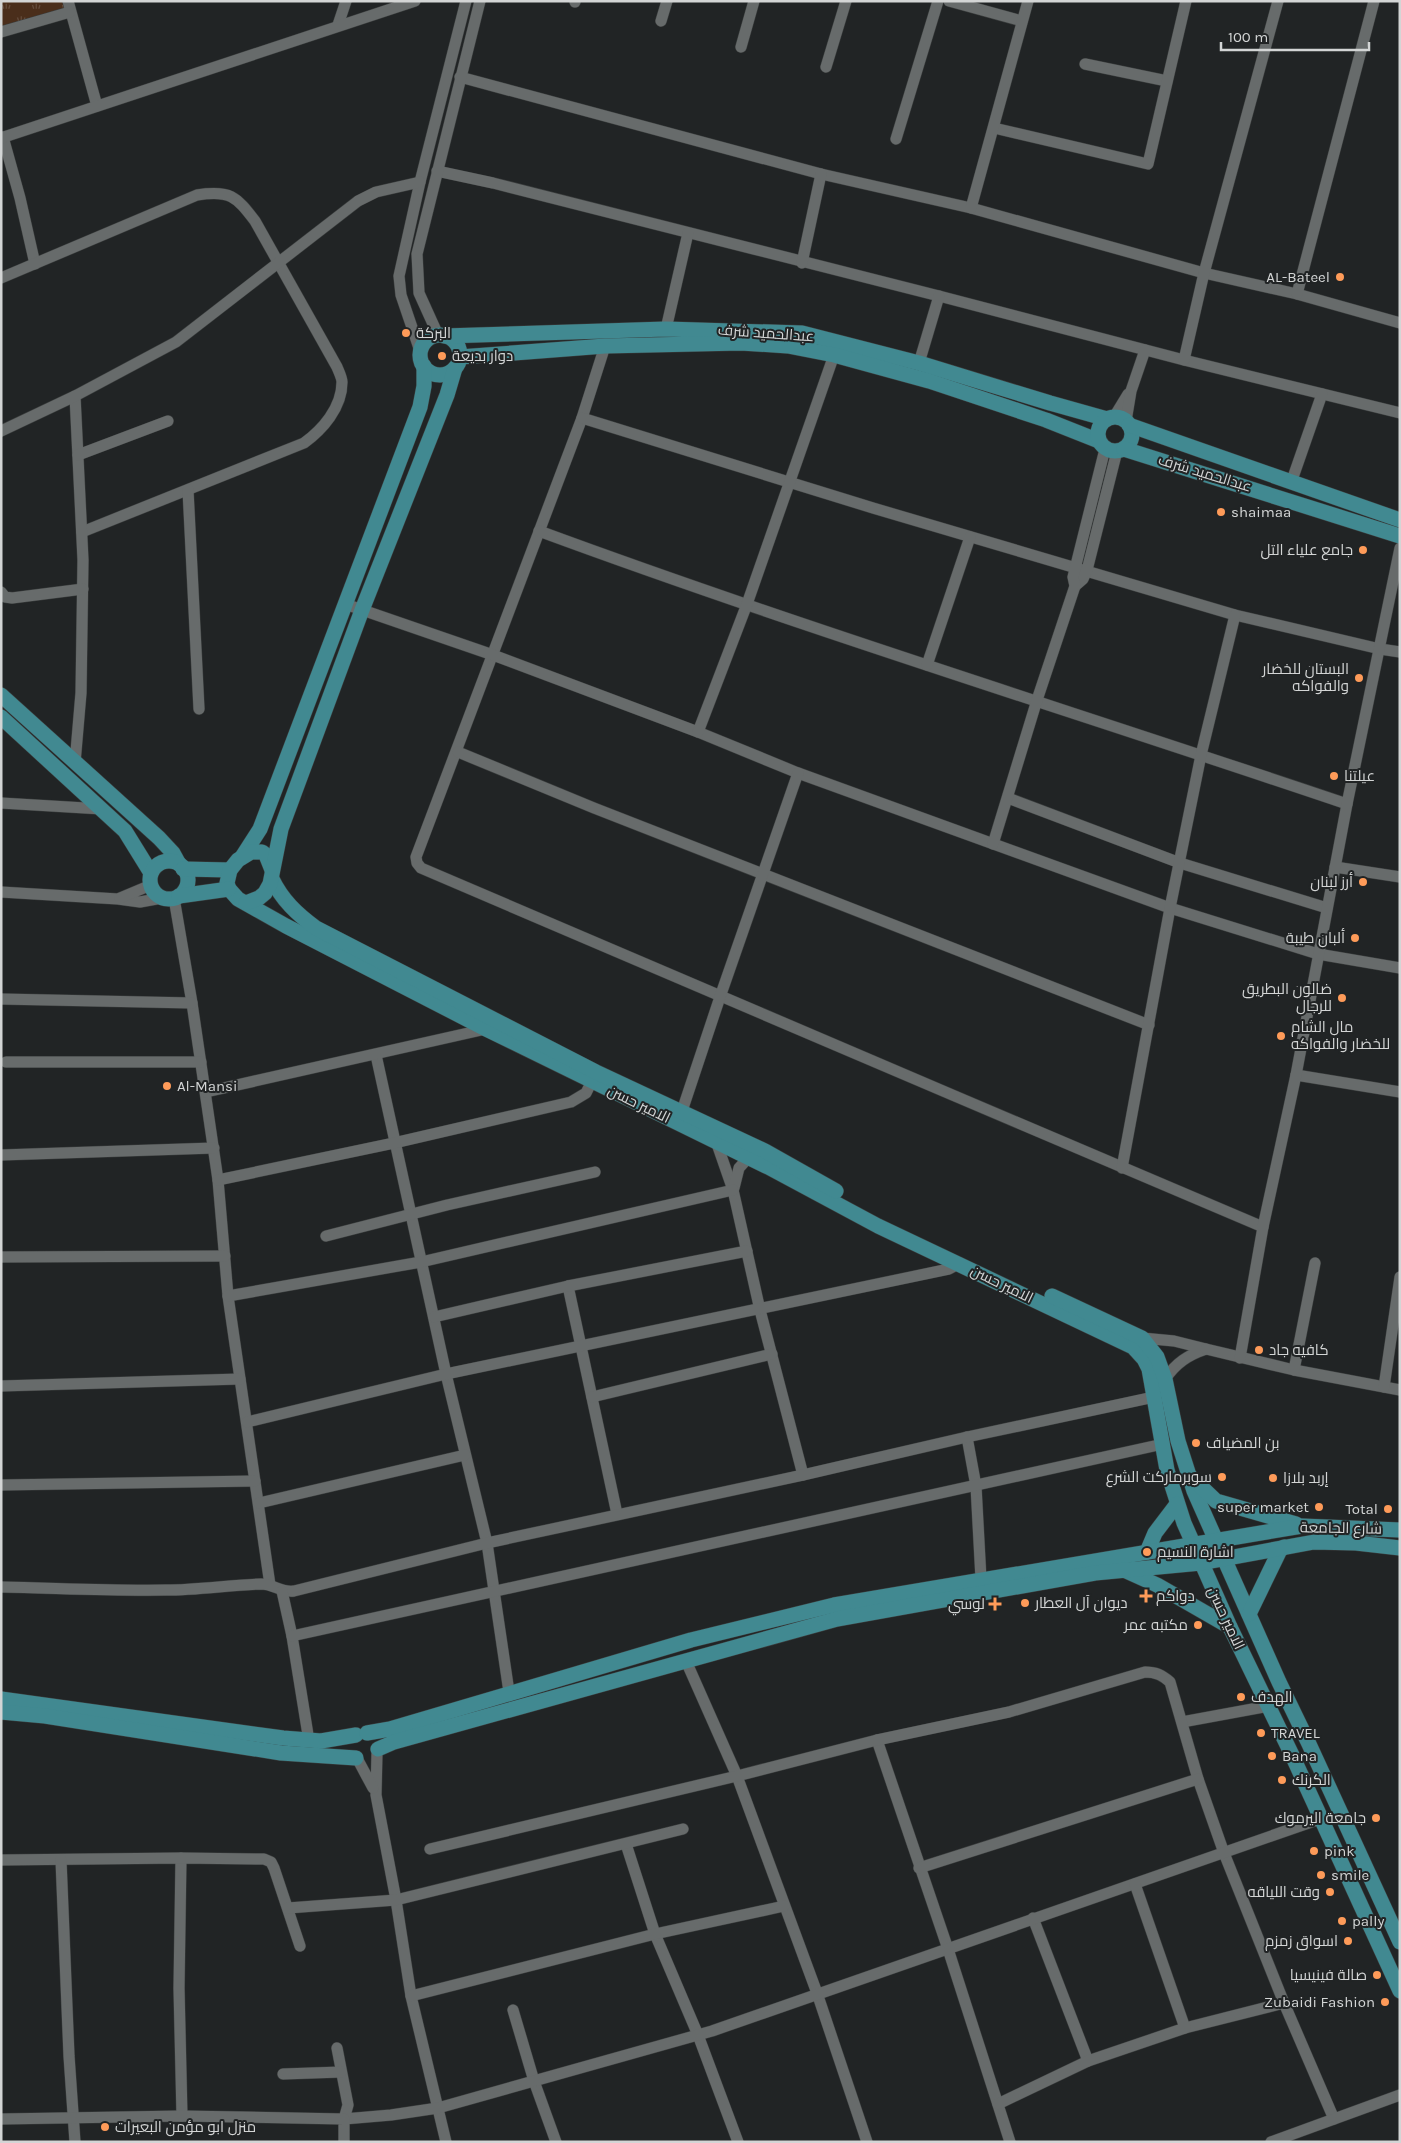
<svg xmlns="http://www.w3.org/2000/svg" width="1401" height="2143" viewBox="0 0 1401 2143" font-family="Karla,Cairo,sans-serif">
	<defs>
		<pattern id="park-tufts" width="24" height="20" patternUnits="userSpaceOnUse" patternTransform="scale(1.25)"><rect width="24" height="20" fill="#4a2e1b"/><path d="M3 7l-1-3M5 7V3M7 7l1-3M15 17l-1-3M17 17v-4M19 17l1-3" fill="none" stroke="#634b3b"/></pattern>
	</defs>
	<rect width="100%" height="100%" fill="#212425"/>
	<polygon fill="url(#park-tufts)" points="1,1 68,1 70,12 1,33"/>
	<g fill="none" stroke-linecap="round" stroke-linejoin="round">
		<defs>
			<g id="minor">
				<polyline points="68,1 97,106"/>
				<polyline points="949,1 1022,21"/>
				<polyline points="575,2 575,1"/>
				<polyline points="661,21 667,1"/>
				<polyline points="338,25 346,1"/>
				<polyline points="1,32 70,12"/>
				<polyline points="741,47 754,1"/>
				<polyline points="1085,64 1167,81"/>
				<polyline points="826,67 846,1"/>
				<polyline points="460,77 821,174 971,208 1204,273 1297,294 1400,323"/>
				<polyline points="994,128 1148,164 1186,1"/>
				<polyline points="3,137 20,198 35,264"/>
				<polyline points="1,138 415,1"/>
				<polyline points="896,139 938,1"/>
				<polyline points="437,171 493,183 939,296 1184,360 1400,413"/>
				<polyline points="971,208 1028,1"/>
				<polyline points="802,263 821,174"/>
				<path d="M1 278 197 195C230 190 236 196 255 221L337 367C339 372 342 378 342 382 342 408 322 430 304 443L82 532"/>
				<polyline points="1297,294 1374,1"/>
				<polyline points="666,329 688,233"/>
				<polyline points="438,335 419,293 417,254 480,1"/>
				<path d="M605 346 582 418 416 857 417 863 421 868C702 988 982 1108 1263 1227"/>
				<polyline points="420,351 401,295 399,276 420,182 466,1"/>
				<polyline points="1184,360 1204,273 1278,1"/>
				<polyline points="919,363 939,296"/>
				<polyline points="75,396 83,560 81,693 75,763"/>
				<polyline points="1114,417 1128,394"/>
				<polyline points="582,418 873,508 1235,615 1380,649 1400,652"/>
				<polyline points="1126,421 1131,391 1145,350"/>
				<polyline points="1,431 75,396 176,342 358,201 376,192 420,182"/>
				<polyline points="78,455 168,421"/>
				<polyline points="1291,483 1322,394"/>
				<polyline points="188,490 199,709"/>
				<path d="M539 531C805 629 1078 713 1347 804"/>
				<polyline points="1075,586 1083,579 1087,570 1117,451"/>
				<polyline points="1,592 5,597 12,598 83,589"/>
				<polyline points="345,604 493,655 698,732 798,773 1170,908 1318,954 1400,968"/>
				<polyline points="927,665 970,537"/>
				<polyline points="698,732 747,604 834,355"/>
				<polyline points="458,752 594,808 1149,1025"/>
				<polyline points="1008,798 1180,863 1327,908"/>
				<polyline points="1,803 102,809"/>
				<polyline points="993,844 1037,700 1075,586 1073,577 1105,449"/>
				<polyline points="1335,867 1400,877"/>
				<polyline points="1,892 118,899 140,902 162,898"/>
				<polyline points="120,898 151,885"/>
				<polyline points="174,898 192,1003 218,1180 228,1296 270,1585"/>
				<polyline points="1,999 192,1003"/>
				<polyline points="376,1055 446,1374 487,1543 509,1692"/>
				<polyline points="6,1062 201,1062"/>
				<polyline points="1296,1075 1400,1092"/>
				<polyline points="206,1092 486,1029"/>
				<polyline points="682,1111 720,997 798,773"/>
				<polyline points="716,1141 733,1190 760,1310 803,1475"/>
				<polyline points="1,1155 214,1148"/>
				<polyline points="1122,1168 1170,908 1201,755 1235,615"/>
				<polyline points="218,1180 394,1143 571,1102 586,1093 592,1081"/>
				<polyline points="734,1188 739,1168 749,1157"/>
				<polyline points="326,1236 447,1205 595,1172"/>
				<polyline points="1,1257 225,1256"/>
				<polyline points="568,1286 617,1514"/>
				<polyline points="228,1296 421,1262 733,1190"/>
				<polyline points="434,1317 568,1286 747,1251"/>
				<path d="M1142 1338 1174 1341 1206 1349C1188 1355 1176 1363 1165 1379"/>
				<polyline points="1206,1349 1294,1370 1400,1390"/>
				<polyline points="1240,1358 1263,1227 1296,1075 1347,804 1400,548"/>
				<polyline points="1294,1370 1315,1263"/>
				<polyline points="1,1386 240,1379"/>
				<polyline points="1384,1387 1400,1277"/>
				<polyline points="592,1397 772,1354"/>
				<polyline points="247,1422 446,1374 949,1269 960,1263"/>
				<polyline points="967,1437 976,1486 981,1579"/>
				<polyline points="1,1485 255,1481"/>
				<polyline points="259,1503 465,1455"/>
				<path d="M1 1587C56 1588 111 1591 166 1590 198 1590 229 1585 261 1584 274 1584 281 1593 294 1591L487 1543 803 1475 967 1437 1154 1397"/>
				<polyline points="282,1591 292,1636 309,1741"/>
				<polyline points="292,1636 1163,1444"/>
				<polyline points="686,1661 737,1776 817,1993 867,2142"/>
				<polyline points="1182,1722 1269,1706"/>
				<polyline points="877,1740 948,1949 1010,2142"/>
				<polyline points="377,1753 376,1795 396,1900 411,1996 446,2142"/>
				<polyline points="358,1760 373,1788"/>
				<polyline points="626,1844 655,1934 698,2035 738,2142"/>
				<path d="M430 1849 737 1776 877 1740 1009 1712 1145 1672C1156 1672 1162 1675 1170 1682L1198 1779 1224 1853 1284 2003 1334 2119"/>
				<polyline points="181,1858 179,1988 182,2116"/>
				<polyline points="1,1860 181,1858 264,1859 271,1862 274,1868 300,1946"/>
				<polyline points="61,1860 69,2056 75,2142"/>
				<polyline points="919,1868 1198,1779"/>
				<polyline points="288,1908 396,1900 683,1829"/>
				<polyline points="1033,1918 1088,2061"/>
				<polyline points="411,1996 655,1934 784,1906"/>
				<polyline points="513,2010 534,2081 556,2142"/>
				<polyline points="1185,2028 1284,2003"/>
				<polyline points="337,2048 348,2105 344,2119 391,2115 438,2108 712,2031 1320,1819"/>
				<polyline points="283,2074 341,2072"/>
				<polyline points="998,2104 1088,2061 1185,2028 1135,1884"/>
				<polyline points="1,2119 182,2116 344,2119 344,2142"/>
				<polyline points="1271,2142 1400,2095"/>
			</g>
			<g id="major">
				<circle cx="440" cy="355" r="20"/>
				<polyline points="444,336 666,329 802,333 919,363 1050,403 1107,419"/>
				<polyline points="460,357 605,346 741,343 788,346 834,355 929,381 1046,420 1099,441"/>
				<circle cx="1115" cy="434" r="17"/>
				<polyline points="1129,425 1400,520"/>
				<polyline points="1124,449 1400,536"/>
				<polyline points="1,695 159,838 173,853 179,864"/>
				<polyline points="1,717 125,831 151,873"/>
				<polyline points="242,857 260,829 420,407 424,386 424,366"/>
				<circle cx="169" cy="880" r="19"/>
				<polyline points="183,869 230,870"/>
				<polyline points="272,870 266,855 262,852 251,852 238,860 230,870 227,883 229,889 238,899 286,926 486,1029 768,1167 878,1226 1133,1347 1144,1359 1149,1369 1167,1470 1184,1523 1230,1627 1292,1755 1400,1991"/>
				<path d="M272 879C282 900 297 914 316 928L596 1072 765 1151 836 1191"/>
				<polyline points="179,896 229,889"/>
				<polyline points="246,903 259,898 265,893 270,884 281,829 362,610 447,395 455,368"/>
				<polyline points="1052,1296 1142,1338 1157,1357 1165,1379 1178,1441 1194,1491 1279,1682 1309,1744 1400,1942"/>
				<polyline points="1192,1478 1216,1501 1296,1524"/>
				<polyline points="1147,1552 1155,1533 1177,1504"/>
				<polyline points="1126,1571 1157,1585 1230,1627"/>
				<polyline points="1249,1614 1280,1550 1284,1547"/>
				<polyline points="1,1699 283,1738 321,1741 356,1735"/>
				<polyline points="1,1712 45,1716 281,1753 356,1758"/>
				<polyline points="367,1733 390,1729 691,1640 834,1605 1302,1526 1400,1530"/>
				<polyline points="378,1749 394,1742 837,1619 1095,1573 1201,1563 1314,1542 1356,1543 1400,1548"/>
			</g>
		</defs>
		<use href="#minor" stroke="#3b3e3e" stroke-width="12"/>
		<use href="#major" stroke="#3b3e3e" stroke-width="16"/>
		<use href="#minor" stroke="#676b6b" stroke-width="11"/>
		<use href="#major" stroke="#418991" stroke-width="15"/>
	</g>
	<g fill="#fe9b59" stroke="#212425" stroke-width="2">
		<circle cx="1340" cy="277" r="5"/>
		<circle cx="406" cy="333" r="5"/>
		<circle cx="442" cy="356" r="5"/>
		<circle cx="1221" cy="512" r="5"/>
		<circle cx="1363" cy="550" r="5"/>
		<circle cx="1359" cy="678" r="5"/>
		<circle cx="1334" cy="776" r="5"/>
		<circle cx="1363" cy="882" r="5"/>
		<circle cx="1355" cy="938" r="5"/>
		<circle cx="1342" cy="998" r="5"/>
		<circle cx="1281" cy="1036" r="5"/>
		<circle cx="167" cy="1086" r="5"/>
		<circle cx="1259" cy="1350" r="5"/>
		<circle cx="1196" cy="1443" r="5"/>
		<circle cx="1222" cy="1477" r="5"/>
		<circle cx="1273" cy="1478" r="5"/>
		<circle cx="1319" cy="1507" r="5"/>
		<circle cx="1388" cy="1509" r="5"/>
		<circle cx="1147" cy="1552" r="5"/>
		<path d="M1143.5 1588.5h5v5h5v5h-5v5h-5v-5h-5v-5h5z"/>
		<circle cx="1025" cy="1603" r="5"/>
		<path d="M992.5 1596.5h5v5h5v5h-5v5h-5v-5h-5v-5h5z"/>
		<circle cx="1198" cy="1625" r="5"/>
		<circle cx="1241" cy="1697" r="5"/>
		<circle cx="1261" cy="1733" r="5"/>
		<circle cx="1272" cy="1756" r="5"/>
		<circle cx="1282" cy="1780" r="5"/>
		<circle cx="1376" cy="1818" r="5"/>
		<circle cx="1314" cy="1851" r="5"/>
		<circle cx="1321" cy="1875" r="5"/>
		<circle cx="1330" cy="1892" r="5"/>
		<circle cx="1342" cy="1921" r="5"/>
		<circle cx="1348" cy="1941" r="5"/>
		<circle cx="1377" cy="1975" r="5"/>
		<circle cx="1385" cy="2002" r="5"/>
		<circle cx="105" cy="2127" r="5"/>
	</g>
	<g text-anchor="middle" stroke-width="4" stroke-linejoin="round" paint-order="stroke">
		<g font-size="15" fill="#d3d5d5" stroke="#212425" text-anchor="start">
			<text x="1330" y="282" text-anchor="end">AL-Bateel</text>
			<text x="416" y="338">البركة</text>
			<text x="452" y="361">دوار بديعة</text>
			<text x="1231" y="517">shaimaa</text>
			<text x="1353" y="555" text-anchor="end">جامع علياء التل</text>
			<text x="1349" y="674" text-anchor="end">البستان للخضار<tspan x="1349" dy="17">والفواكه</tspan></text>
			<text x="1344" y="781">عيلتنا</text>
			<text x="1353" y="887" text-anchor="end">أرز لبنان</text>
			<text x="1345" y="943" text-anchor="end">ألبان طيبة</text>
			<text x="1332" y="994" text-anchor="end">ضالون البطريق<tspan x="1332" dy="17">للرجال</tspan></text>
			<text x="1291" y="1032">مال الشام<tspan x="1291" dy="17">للخضار والفواكه</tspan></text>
			<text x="177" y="1091">Al-Mansi</text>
			<text x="1269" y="1355">كافيه جاد</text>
			<text x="1206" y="1448">بن المضياف</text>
			<text x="1212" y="1482" text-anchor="end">سوبرماركت الشرع</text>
			<text x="1283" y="1483">إربد بلازا</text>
			<text x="1309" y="1512" text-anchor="end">super market</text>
			<text x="1378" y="1514" text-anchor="end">Total</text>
			<text x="1157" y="1557">اشارة النسيم</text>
			<text x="1156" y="1601">دواكم</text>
			<text x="1035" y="1608">ديوان آل العطار</text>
			<text x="985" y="1609" text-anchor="end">لوسي</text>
			<text x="1188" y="1630" text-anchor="end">مكتبه عمر</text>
			<text x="1251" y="1702">الهدف</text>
			<text x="1271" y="1738">TRAVEL</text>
			<text x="1282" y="1761">Bana</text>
			<text x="1292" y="1785">الكرنك</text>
			<text x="1366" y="1823" text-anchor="end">جامعة اليرموك</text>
			<text x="1324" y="1856">pink</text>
			<text x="1331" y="1880">smile</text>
			<text x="1320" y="1897" text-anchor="end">وقت اللياقه</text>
			<text x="1352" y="1926">pally</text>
			<text x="1338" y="1946" text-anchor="end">اسواق زمزم</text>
			<text x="1367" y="1980" text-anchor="end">صالة فينيسيا</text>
			<text x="1375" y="2007" text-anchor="end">Zubaidi Fashion</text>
			<text x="115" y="2132">منزل ابو مؤمن البعيرات</text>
		</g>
		<g font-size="15" fill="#d3d5d5" stroke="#212425">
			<text transform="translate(766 333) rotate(4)" y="5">عبدالحميد شرف</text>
			<text transform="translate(1205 473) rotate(17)" y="5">عبدالحميد شرف</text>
			<text transform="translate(639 1104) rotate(26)" y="5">الامير حسن</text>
			<text transform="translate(1002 1284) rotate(26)" y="5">الامير حسن</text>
			<text transform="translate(1341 1528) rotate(1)" y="5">شارع الجامعة</text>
			<text transform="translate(1226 1618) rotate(65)" y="5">الامير حسن</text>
		</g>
	</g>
	<rect width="1401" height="2143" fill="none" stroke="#d3d5d5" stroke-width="5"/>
	<path d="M1221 42v8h148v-8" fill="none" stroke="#d3d5d5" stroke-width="2.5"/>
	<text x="1228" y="42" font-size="15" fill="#d3d5d5" stroke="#212425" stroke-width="4" paint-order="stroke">100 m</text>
</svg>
